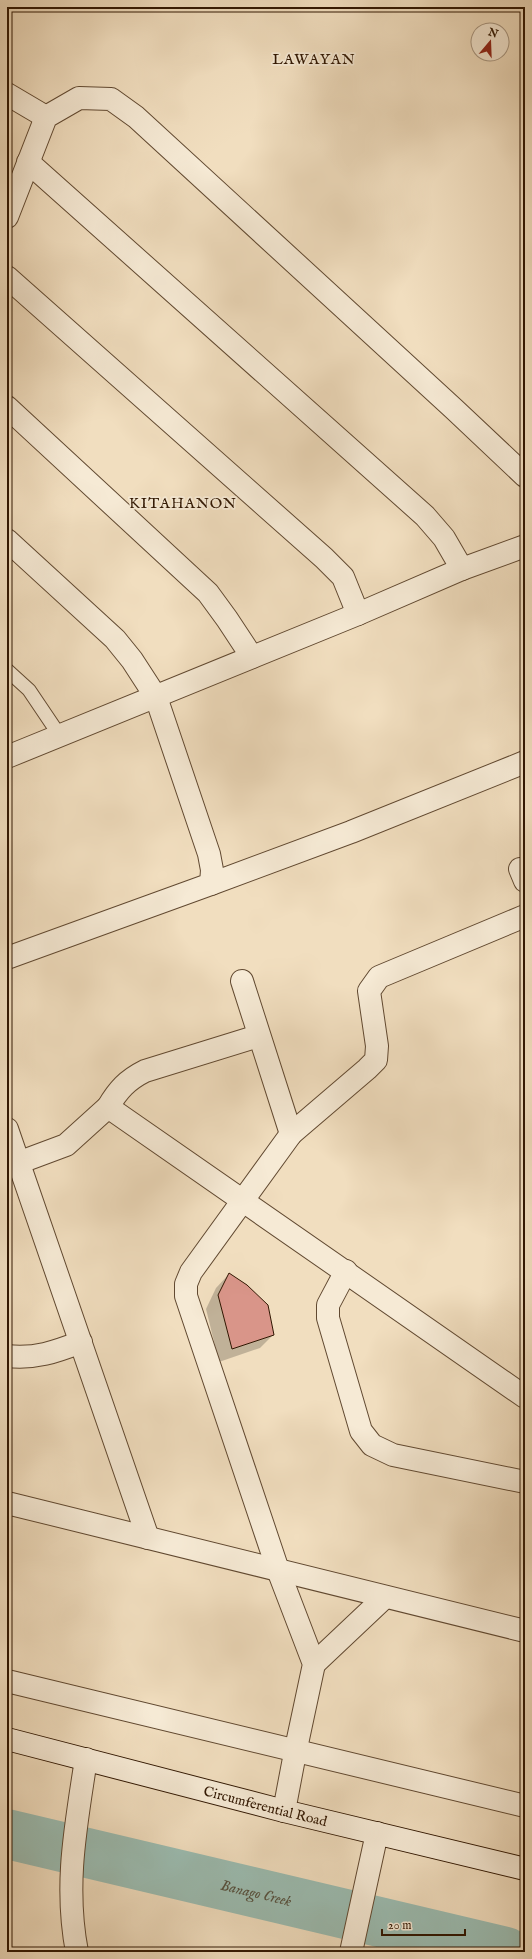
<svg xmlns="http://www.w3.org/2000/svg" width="532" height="1959" viewBox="0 0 532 1959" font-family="'IM FELL English',serif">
	<rect width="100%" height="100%" fill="#f1debf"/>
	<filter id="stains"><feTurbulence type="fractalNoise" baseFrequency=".005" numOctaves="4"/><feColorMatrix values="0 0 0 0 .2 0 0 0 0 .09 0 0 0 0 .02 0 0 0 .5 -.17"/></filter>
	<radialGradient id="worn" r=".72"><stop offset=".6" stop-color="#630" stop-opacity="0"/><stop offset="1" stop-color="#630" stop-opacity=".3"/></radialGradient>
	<polygon fill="#0003" points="229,1274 273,1335 260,1348 219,1362 206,1309 216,1288"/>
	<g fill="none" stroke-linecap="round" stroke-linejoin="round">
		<path stroke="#9bbcb1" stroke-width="50" id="s1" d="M7 1834 506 1952"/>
	</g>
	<polygon fill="#d99589" stroke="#311702" points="229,1273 247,1285 268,1305 274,1335 232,1349 218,1295"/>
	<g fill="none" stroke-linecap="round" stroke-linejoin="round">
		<defs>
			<polyline id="service" points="7,670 29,690 60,736"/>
			<g id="minor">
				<polyline points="7,94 46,117"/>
				<polyline points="28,162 425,516 444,538 462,569"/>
				<polyline points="7,217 46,117 79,98 111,99 136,117 454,409 525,476"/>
				<polyline points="7,277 324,558 343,577 358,614"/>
				<polyline points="7,407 208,593 227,619 252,657"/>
				<polyline points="7,540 115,639 132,660 156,697 209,854 212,870 211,884 7,958"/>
				<polyline points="7,757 358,614 462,569 525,546"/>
				<polyline points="520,869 525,881"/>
				<polyline points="211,884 351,832 525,762"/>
				<polyline points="242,981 291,1134"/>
				<path d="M108 1107C118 1090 127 1080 145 1071L258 1036"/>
				<polyline points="7,1129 148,1538"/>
				<polyline points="7,1167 66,1145 108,1107 525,1397"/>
				<polyline points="346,1271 328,1305 328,1318 361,1431 372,1445 393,1455 525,1482"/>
				<path d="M7 1356C36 1359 55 1352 81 1342"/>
				<polyline points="7,1503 525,1631"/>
				<polyline points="314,1664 385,1597"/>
				<polyline points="7,1681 525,1806"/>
				<polyline points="284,1811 295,1753 314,1664 278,1570 186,1296 186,1284 191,1272 291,1134 367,1069 376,1060 377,1046 369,991 379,977 525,916"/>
				<path d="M77 1952C64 1884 76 1826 86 1759"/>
				<polyline points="351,1952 377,1833"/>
			</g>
			<g id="secondary">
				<path id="s2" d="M7 1739 284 1811 525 1869"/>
			</g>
		</defs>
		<use href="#service" stroke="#614931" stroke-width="15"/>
		<use href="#minor" stroke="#614931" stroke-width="24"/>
		<use href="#secondary" stroke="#311702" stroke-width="24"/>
		<use href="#service" stroke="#f6ead5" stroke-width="13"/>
		<use href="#minor" stroke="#f6ead5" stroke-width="22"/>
		<use href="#secondary" stroke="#f6ead5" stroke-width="22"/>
	</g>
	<g text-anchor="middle" stroke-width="3.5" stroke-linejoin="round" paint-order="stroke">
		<g font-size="14" fill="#311702" stroke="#f6ead5">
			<text dy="5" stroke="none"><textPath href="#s2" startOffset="267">Circumferential Road</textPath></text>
		</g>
		<g font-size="15" letter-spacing="1" fill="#311702" stroke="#f6ead5">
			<text x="314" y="64">LAWAYAN</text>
			<text x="183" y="508">KITAHANON</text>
		</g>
		<g font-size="15" font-style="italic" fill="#56513f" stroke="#f6ead5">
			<text dy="5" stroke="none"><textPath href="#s1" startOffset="256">Banago Creek</textPath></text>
		</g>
	</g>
	<rect width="532" height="1959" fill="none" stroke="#f1debf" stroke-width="24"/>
	<rect x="8" y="8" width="516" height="1943" fill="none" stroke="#311702" stroke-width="2"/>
	<rect x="12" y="12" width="508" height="1935" fill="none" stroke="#311702"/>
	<g transform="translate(490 42) rotate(19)"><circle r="19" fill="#f6ead5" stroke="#a79681"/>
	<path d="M0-3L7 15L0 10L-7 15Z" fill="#8f2418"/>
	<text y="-6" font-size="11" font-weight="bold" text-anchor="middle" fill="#311702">N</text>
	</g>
	<path d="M382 1929v6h83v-6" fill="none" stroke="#311702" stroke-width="2"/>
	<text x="388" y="1929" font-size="12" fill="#311702" stroke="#f6ead5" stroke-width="3" paint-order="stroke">20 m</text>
	<rect width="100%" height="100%" filter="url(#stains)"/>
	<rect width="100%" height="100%" fill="url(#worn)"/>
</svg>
